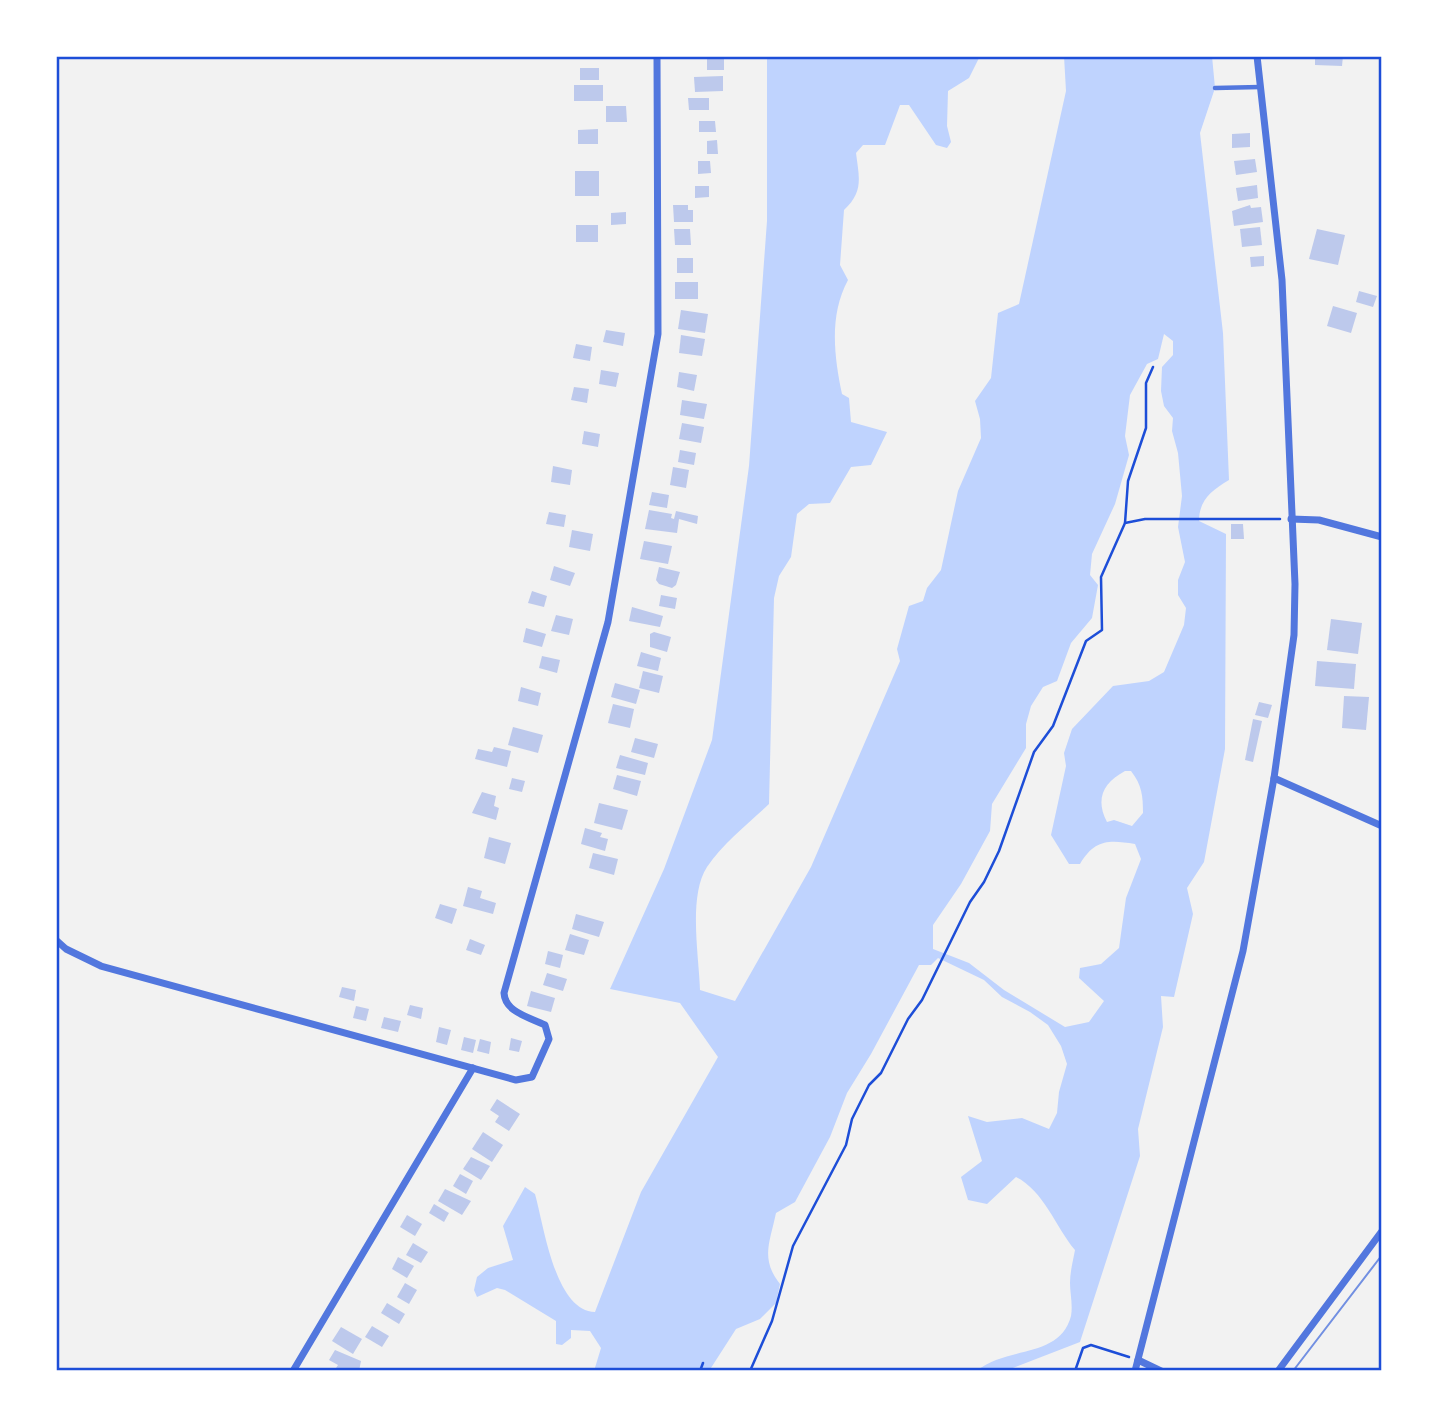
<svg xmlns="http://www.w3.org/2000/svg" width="1438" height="1427" viewBox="0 0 1438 1427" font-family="Montserrat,sans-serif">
	<rect width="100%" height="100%" fill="#f2f2f2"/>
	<path fill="#bfd3fe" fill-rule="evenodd" d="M767 56H980L969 78 948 91 947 126 951 142 947 148 936 145 909 105H900L885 145H863L856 153C859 177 864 192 844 210L840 265 848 280C829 315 834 356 842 394L849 398 851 422 887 432 871 465 851 467 830 503 809 504 797 514 791 557 779 576 774 598 769 804C748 824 723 843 707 867 688 896 699 956 700 990L735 1001 811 867 900 661 897 649 909 606 923 601 927 588 941 570 958 491 981 438 980 419 975 401 991 378 998 313 1019 304 1066 91 1064 56H1212L1215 88 1200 133 1223 333 1229 480C1212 490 1199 500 1199 521L1226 534 1225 749 1204 862 1187 888 1193 914 1174 997 1161 996 1163 1027 1138 1129 1140 1156 1080 1342 1005 1371H977C1005 1346 1060 1359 1071 1316 1073 1305 1070 1293 1070 1283 1070 1272 1073 1261 1075 1250 1055 1226 1044 1191 1016 1177L987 1204 968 1200 961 1177 982 1161 968 1116 987 1122 1022 1118 1049 1129 1057 1113 1059 1092 1067 1064 1061 1046 1048 1025 1030 1012 1002 997 984 980 938 958 931 965H919L871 1054 847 1093 830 1137 795 1202 776 1213C770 1242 760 1259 780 1284L776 1303 760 1319 736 1329 709 1371H594L601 1348 590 1331 571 1330V1338L562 1345 556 1344V1321L505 1290 497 1288 477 1297 474 1290 477 1277 488 1268 513 1260 503 1226 525 1187 535 1194C544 1226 555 1311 595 1312L641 1192 718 1057 680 1003 610 989 664 869 712 740 749 466 767 221ZM1164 334 1173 341V355L1162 367 1161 391 1164 406 1173 418 1172 431 1178 453 1182 496 1178 527 1185 562 1178 580V595L1186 608 1184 625 1164 672 1149 681 1113 686 1072 729 1064 753 1066 766 1051 835 1069 864H1080C1095 839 1109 840 1135 844L1141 859 1126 898 1119 948 1101 964 1080 968 1079 978 1104 1001 1089 1022 1065 1027 1004 990 969 963 933 949V925L961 884 990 831 992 804 1026 748V724L1031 706 1043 687 1057 681 1071 643 1092 618 1098 585 1090 575 1092 554 1115 504 1129 455 1125 436 1130 395 1147 364 1158 359ZM1125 771H1131C1142 785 1143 796 1143 813L1132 826 1114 820 1107 822C1095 799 1103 783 1125 771Z"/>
	<g fill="#bdc9ec">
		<polygon points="1315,56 1343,56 1342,66 1315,65"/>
		<rect x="707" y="58" width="17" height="12"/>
		<rect x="580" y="68" width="19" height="12"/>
		<polygon points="723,76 723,91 695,92 694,77"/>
		<rect x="574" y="85" width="29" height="16"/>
		<polygon points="688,98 709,98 709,110 689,110"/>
		<polygon points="606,106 626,106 627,122 606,122"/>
		<polygon points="699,121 715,121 716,132 699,132"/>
		<polygon points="598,129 598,144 578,144 578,130"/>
		<polygon points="1250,133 1250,147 1232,148 1232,134"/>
		<polygon points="717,140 718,154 707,154 707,141"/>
		<polygon points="1255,159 1257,172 1236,175 1234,161"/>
		<polygon points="698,161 710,161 711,173 698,174"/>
		<rect x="575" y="171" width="24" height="25"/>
		<polygon points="1257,185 1258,198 1238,201 1236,188"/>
		<polygon points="695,186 709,186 709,197 695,198"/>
		<polygon points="673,205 688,205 688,210 693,210 693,222 674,222"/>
		<polygon points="1250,205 1251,208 1261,207 1263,222 1234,226 1232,211"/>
		<polygon points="626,212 626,224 611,225 611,213"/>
		<rect x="576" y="225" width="22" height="17"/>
		<polygon points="1260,227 1262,245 1242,247 1240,229"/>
		<polygon points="674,229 690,229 691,245 675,245"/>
		<polygon points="1317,229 1345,235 1338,265 1309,259"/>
		<polygon points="1264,256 1264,266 1251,267 1250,257"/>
		<rect x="677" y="258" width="16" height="15"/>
		<rect x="675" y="282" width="23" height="17"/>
		<polygon points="1359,291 1377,296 1373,307 1356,302"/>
		<polygon points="1333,306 1357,313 1351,333 1327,326"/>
		<polygon points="681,310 708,314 705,333 678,329"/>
		<polygon points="606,330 625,333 623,346 603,342"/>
		<polygon points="681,335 705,339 702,356 679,353"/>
		<polygon points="576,344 592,347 590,361 573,358"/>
		<polygon points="601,370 619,373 616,387 599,384"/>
		<polygon points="679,372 697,375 694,391 677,387"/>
		<polygon points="574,387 589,389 587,403 571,400"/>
		<polygon points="682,400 707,404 704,419 680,415"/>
		<polygon points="682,423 704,427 701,443 679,439"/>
		<polygon points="584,431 600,434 598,447 582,444"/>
		<polygon points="680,450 696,453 694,465 678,462"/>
		<polygon points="553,466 572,470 570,485 551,482"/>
		<polygon points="673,467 689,470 686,488 670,485"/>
		<polygon points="652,492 669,495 667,508 649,505"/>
		<polygon points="649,510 672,514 671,518 674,519 676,511 698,516 697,524 679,519 677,533 645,529"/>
		<polygon points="549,512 566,515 564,527 546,524"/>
		<polygon points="1231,524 1243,524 1244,539 1231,539"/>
		<polygon points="572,530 593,534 590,551 569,547"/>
		<polygon points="644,541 672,546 668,564 640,559"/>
		<polygon points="554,566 575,573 570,586 550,580"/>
		<polygon points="659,567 680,572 676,585 672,588 659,584 656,580"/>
		<polygon points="532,591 547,596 544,607 528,603"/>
		<polygon points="661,595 677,598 675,609 659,606"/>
		<polygon points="632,607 663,616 660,627 629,621"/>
		<polygon points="556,615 573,619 569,635 551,631"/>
		<polygon points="1331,619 1362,623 1358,654 1327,650"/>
		<polygon points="526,628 546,634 542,647 523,642"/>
		<polygon points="654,632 671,637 667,652 650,647 650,634"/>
		<polygon points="641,652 661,658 658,671 637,666"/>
		<polygon points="542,656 560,660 557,673 539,668"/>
		<polygon points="1317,661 1356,664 1354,689 1315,686"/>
		<polygon points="643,671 663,676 659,693 639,688"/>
		<polygon points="615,683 640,690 636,704 611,697"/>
		<polygon points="521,687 541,693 538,706 518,701"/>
		<polygon points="1344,696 1369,697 1366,730 1342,728"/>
		<polygon points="1259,702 1272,705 1268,718 1255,715"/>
		<polygon points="613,704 634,709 630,728 608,723"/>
		<polygon points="1253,719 1262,721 1253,762 1245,760"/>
		<polygon points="513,727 543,735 538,753 508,745"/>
		<polygon points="635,738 658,744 654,758 631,752"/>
		<polygon points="494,747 511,751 507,767 475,759 478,749 492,752"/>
		<polygon points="620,755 648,763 645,775 616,768"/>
		<polygon points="617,775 641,781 637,796 613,789"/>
		<polygon points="512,778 525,781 522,792 509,789"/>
		<polygon points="482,792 496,796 494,806 499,808 496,820 472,813"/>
		<polygon points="599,803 628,810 622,830 594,823"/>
		<polygon points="585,828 602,833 600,837 608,839 605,851 581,844"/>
		<polygon points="489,837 511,843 505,864 484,858"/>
		<polygon points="593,853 618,859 614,875 589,868"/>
		<polygon points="468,887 482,891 480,898 496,903 493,914 463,906"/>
		<polygon points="440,904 457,909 452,924 435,918"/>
		<polygon points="576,914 604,922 599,937 572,929"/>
		<polygon points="570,934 589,940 584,955 565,950"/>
		<polygon points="470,939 485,945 481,955 466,950"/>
		<polygon points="548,951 563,955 560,968 545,964"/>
		<polygon points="547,973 567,979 563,991 543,985"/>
		<polygon points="342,987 356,990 354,1001 339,997"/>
		<polygon points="531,991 555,998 551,1012 527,1006"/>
		<polygon points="410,1005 423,1008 421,1019 407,1015"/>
		<polygon points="356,1006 369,1009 366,1021 353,1018"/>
		<polygon points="384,1017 401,1021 398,1032 381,1028"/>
		<polygon points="439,1027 451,1030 447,1045 436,1042"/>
		<polygon points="464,1037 476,1040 473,1053 461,1050"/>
		<polygon points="511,1038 522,1041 519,1052 509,1050"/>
		<polygon points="480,1039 491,1042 489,1054 477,1051"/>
		<polygon points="497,1099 520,1114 509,1131 495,1122 499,1116 490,1110"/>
		<polygon points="483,1132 503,1145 492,1162 472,1149"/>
		<polygon points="471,1157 490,1166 481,1180 463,1169"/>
		<polygon points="460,1174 473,1181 466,1194 453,1186"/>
		<polygon points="445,1189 471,1201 462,1215 438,1201"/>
		<polygon points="434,1204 449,1213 444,1222 429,1213"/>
		<polygon points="407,1215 422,1224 415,1236 400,1227"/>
		<polygon points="413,1243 428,1252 421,1263 406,1255"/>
		<polygon points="398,1257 414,1266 407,1278 392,1269"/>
		<polygon points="405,1283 417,1290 409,1304 397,1297"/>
		<polygon points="387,1303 405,1314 399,1324 381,1313"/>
		<polygon points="372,1326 389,1336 382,1347 365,1337"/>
		<polygon points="341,1327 362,1339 353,1354 332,1341"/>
		<polygon points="335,1350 361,1361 359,1371 336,1368 338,1365 329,1360"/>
	</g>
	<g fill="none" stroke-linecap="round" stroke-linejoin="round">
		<g stroke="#1d4ed8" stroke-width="2.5">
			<polyline points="1125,523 1128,481 1146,428 1146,383 1153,367"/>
			<polyline points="700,1371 703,1363"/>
			<polyline points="750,1371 772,1321 793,1246 846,1145 852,1119 869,1085 881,1073 908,1019 922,1000 970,902 984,882 999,851 1034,752 1053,726 1086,641 1102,630 1101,577 1125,523 1145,519 1280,519"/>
			<polyline points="1075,1371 1083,1348 1091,1345 1129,1357"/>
		</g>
		<polyline stroke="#5277de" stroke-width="4.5" points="1215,88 1260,87"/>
		<g stroke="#5277de" stroke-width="7">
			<polyline points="1291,519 1319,520 1382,537"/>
			<polyline points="1274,778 1382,826"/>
			<path d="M56 940 66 949 101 966 516 1080 532 1077 549 1039 545 1025C529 1017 505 1012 504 993L608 622 658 334 657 56"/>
			<polyline points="1138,1360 1161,1371"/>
			<polyline points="293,1371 473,1068"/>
			<polyline points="1135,1371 1243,951 1274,778 1294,635 1295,584 1282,280 1257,56"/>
			<polyline points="1278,1371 1382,1231"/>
		</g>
		<polyline stroke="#7290e2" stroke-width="2" points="1293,1371 1382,1255"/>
	</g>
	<rect width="1438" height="1427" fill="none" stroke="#ffffff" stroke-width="116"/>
	<rect x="58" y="58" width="1322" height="1311" fill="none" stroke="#1d4ed8" stroke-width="2.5"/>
</svg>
